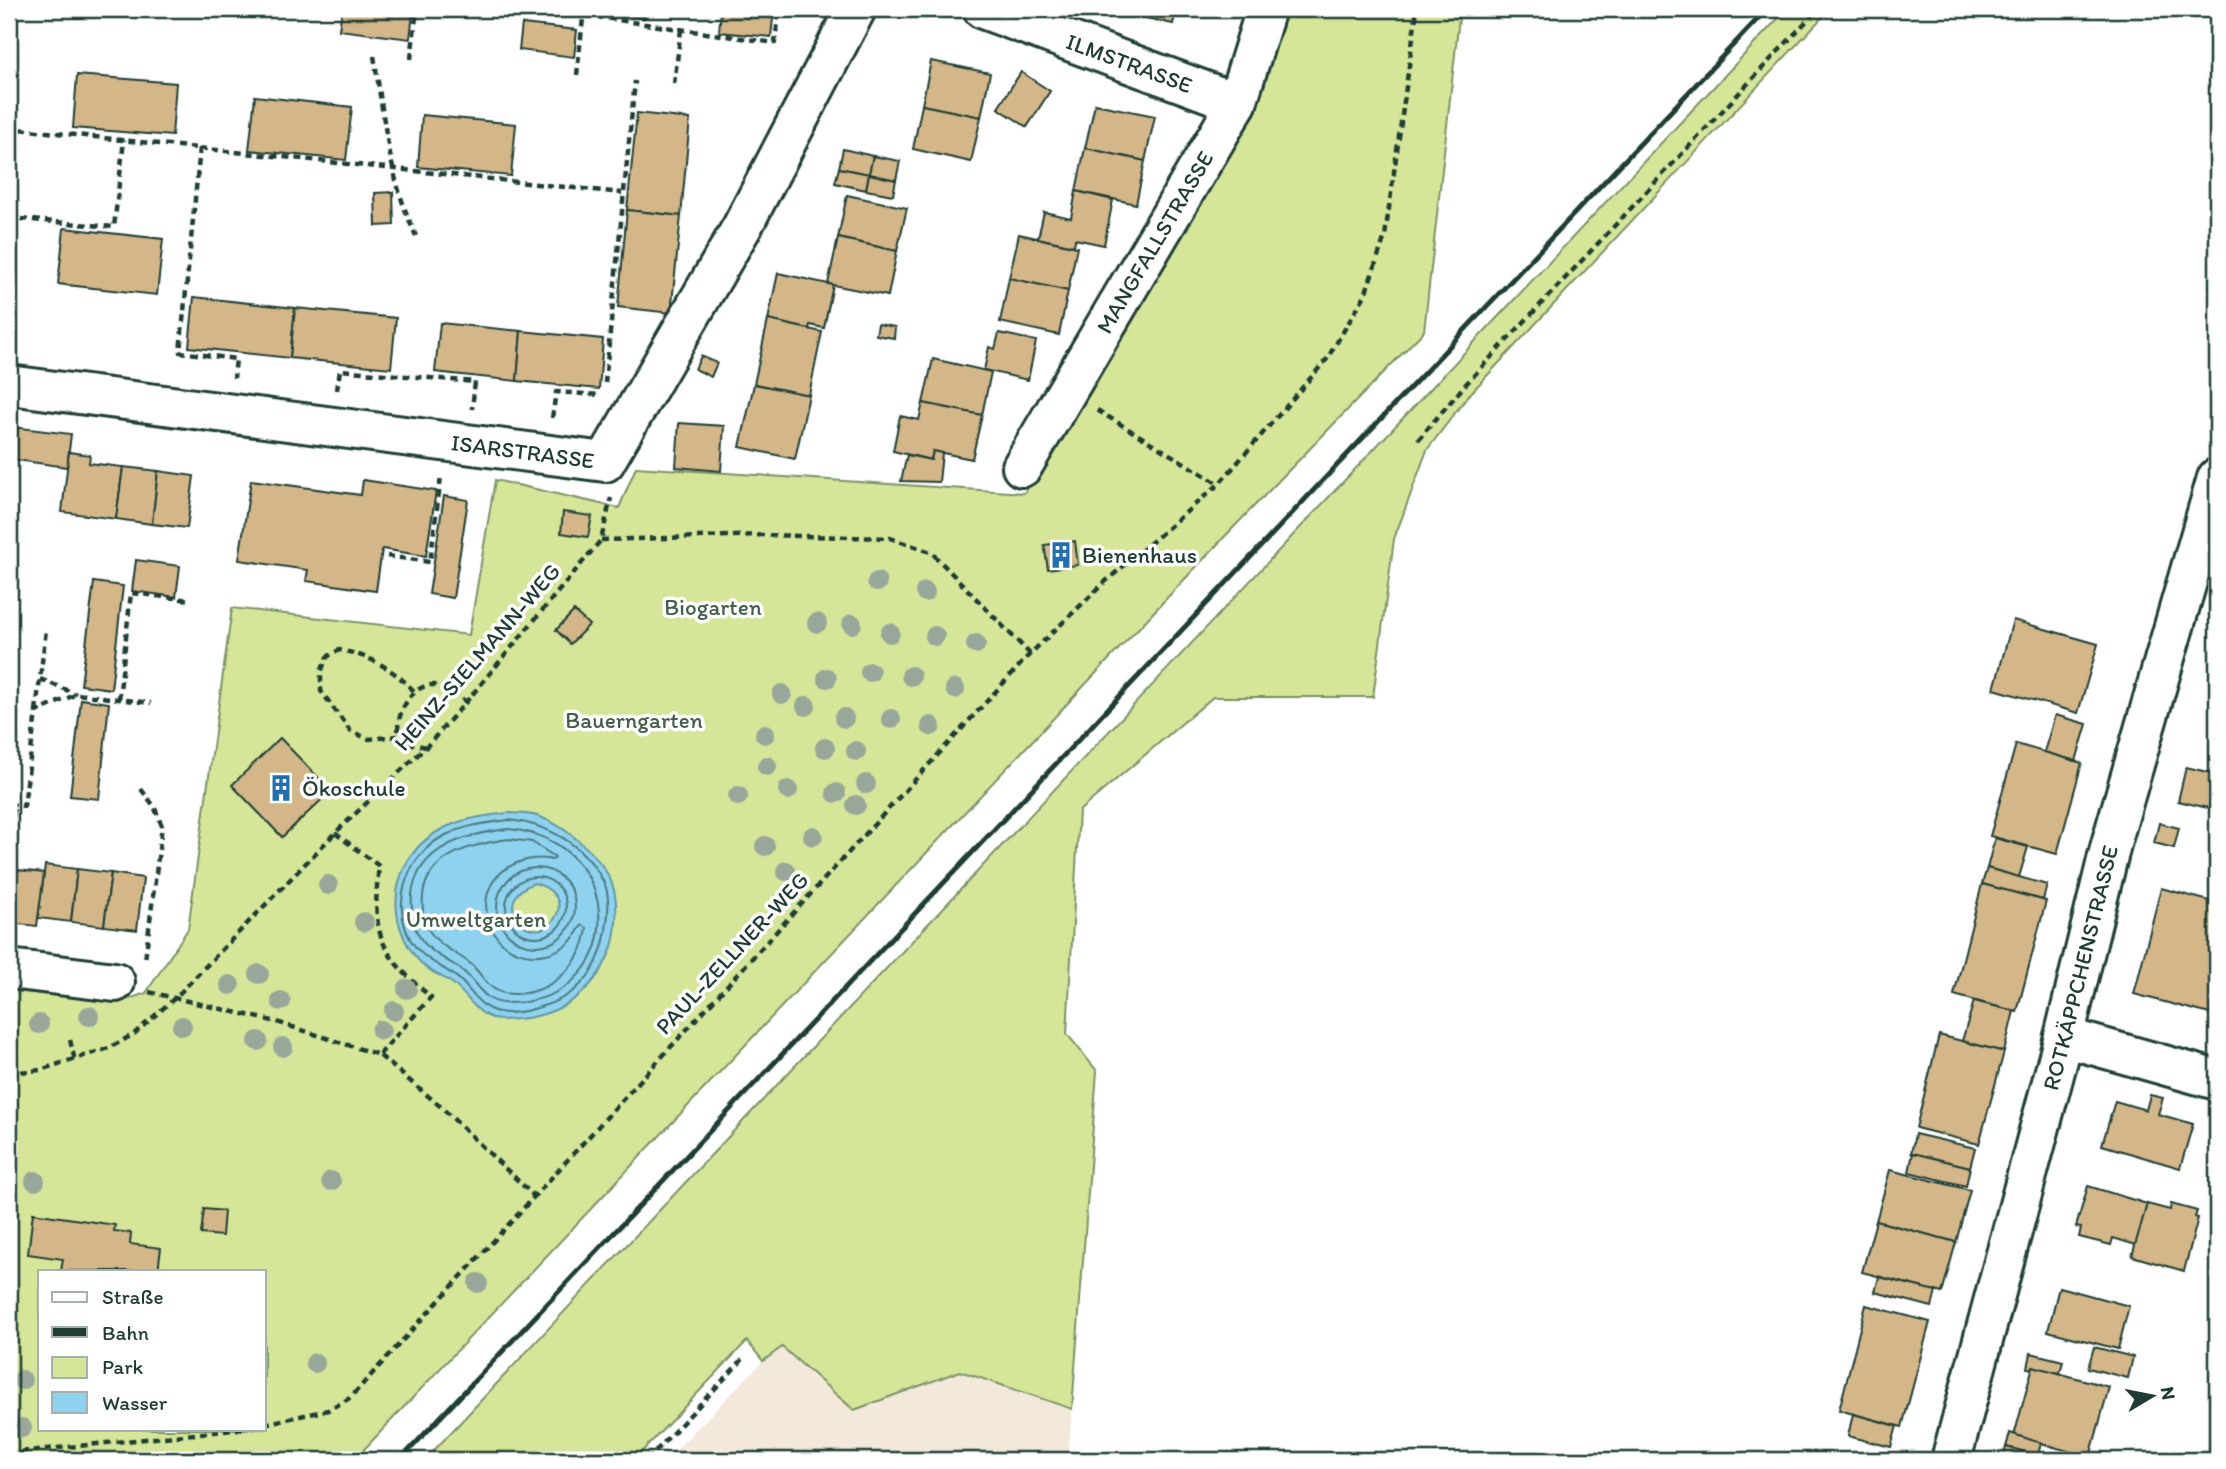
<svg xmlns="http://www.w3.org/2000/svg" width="2226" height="1469" viewBox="0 0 2226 1469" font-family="Itim,sans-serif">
	<rect width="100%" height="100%" fill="#fff"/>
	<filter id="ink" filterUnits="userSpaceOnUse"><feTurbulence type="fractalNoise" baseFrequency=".0143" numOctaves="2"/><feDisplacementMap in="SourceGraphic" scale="14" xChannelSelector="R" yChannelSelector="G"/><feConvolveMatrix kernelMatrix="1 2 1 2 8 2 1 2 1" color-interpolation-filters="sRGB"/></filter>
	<g filter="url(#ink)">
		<polygon fill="#f2e9db" points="782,1346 854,1409 960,1371 1072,1409 1068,1460 666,1460 763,1361"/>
		<g fill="#d5e699" stroke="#7a9266" stroke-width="2" fill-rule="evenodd">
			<path d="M1285 9H1460L1424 331 1231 530 354 1460H9V990L118 1003 146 993 188 929 232 608 469 635 495 480 619 508 636 467 1024 493 1075 413 1255 106ZM40 1271H264V1429H40Z"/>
			<polygon points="1787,9 1830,9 1468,396 1427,450 1394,539 1373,697 1213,697 1079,811 1067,1034 1097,1071 1072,1409 960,1371 854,1410 782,1347 763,1361 747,1341 634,1460 425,1460"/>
		</g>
		<path fill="#8ed2ef" stroke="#6296a4" stroke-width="2" fill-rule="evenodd" d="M509 813C519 814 531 813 540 817 566 826 603 858 612 884 619 902 617 935 610 952 594 992 560 1016 517 1019 511 1019 502 1021 496 1019 475 1014 467 994 452 983 442 976 429 972 421 963 382 922 390 856 442 829 463 818 486 816 509 813ZM534 883C550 887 566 900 555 918 535 952 485 902 534 883Z"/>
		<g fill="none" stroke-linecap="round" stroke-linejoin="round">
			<g stroke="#4b797f" stroke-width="2">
				<path d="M508 820C549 824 587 846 605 885 609 895 609 911 607 922 603 962 586 992 546 1005 532 1010 514 1015 499 1012 480 1009 472 991 459 979 442 965 422 960 410 939 390 901 409 852 446 835 466 825 487 823 508 820Z"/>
				<path d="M508 829C631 840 630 1006 504 1003 485 1003 477 983 464 972 448 959 430 954 419 936 412 924 411 907 412 894 418 846 468 834 508 829Z"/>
				<path d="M509 839 532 842 555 857 552 860C515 852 475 880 489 922 500 955 538 964 565 946 573 941 577 932 582 925L587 928C583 967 545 1000 504 993 489 990 482 975 472 965 458 953 441 948 430 932 423 923 422 908 423 896 427 854 474 844 509 839Z"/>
				<circle cx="536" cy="907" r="39"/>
				<circle cx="536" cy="907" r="30"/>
			</g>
		</g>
		<g fill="#d3b788" stroke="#1f3d34" stroke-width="2">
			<polygon points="342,9 413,12 410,39 339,30"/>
			<polygon points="590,9 645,9 644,18 590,11"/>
			<polygon points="721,9 774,9 771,37 719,32"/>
			<polygon points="1139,9 1177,9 1173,24 1137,16"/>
			<polygon points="1187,9 1213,9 1212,14"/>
			<polygon points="522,24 577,30 574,57 519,50"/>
			<polygon points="931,61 990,73 981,117 922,105"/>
			<polygon points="1021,72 1050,91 1027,127 998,108"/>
			<polygon points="77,75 176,83 172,136 73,128"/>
			<polygon points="255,96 352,107 346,160 249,150"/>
			<polygon points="1095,104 1155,116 1145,161 1085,148"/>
			<polygon points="922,105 981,117 971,162 913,149"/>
			<polygon points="637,113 690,119 681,216 627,210"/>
			<polygon points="422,115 516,124 511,176 418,167"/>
			<polygon points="1085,148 1145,161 1136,204 1076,191"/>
			<polygon points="843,149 873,156 869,174 839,168"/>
			<polygon points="873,156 900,161 896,180 869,174"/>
			<polygon points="839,168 869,174 866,190 835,183"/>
			<polygon points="869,174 896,180 893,195 866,190"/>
			<polygon points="1076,191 1113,200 1104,245 1075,239 1074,246 1038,238 1044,212 1071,218"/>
			<polygon points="393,192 394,225 376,226 375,193"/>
			<polygon points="847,195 907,208 897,251 838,238"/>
			<polygon points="627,210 681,216 671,313 618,307"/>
			<polygon points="64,228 163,239 157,295 58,284"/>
			<polygon points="1019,234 1077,247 1068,291 1009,278"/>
			<polygon points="838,238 897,251 888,296 828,284"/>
			<polygon points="778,273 833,285 824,328 810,325 809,329 768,320"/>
			<polygon points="1009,278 1068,291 1059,335 1000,322"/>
			<polygon points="194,297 295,308 290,358 189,347"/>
			<polygon points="295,308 396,318 391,368 290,358"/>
			<polygon points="768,320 822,332 809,395 754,384"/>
			<polygon points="440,323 521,331 517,381 435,372"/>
			<polygon points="878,324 895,327 894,338 876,335"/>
			<polygon points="521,331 603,339 599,389 517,381"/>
			<polygon points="999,333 1036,341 1028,380 984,370 989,347 995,349"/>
			<polygon points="701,356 717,363 711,377 695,369"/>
			<polygon points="933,359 991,372 982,415 923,403"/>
			<polygon points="754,384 809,395 795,459 740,447"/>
			<polygon points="923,403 982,415 972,459 933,451 931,460 893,451 900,416 919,420"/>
			<polygon points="679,423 724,426 721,471 676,467"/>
			<polygon points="12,427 71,434 67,467 9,459"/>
			<polygon points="933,451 942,453 939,482 901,481 907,455 931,460"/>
			<polygon points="69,452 90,455 89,463 123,467 116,519 62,512"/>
			<polygon points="123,467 158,471 152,524 116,519"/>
			<polygon points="158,471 194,476 187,528 152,524"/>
			<polygon points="251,480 361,495 363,480 436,491 426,556 382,549 376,591 306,581 308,570 239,560"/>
			<polygon points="444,496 468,500 453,598 429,594"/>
			<polygon points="563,512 592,516 588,537 561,533"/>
			<polygon points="1075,541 1078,565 1048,569 1044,545"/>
			<polygon points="136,560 180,566 176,597 132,591"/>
			<polygon points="94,582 123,586 111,689 81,685"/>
			<polygon points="9,590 14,591 10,624 9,624"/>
			<polygon points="574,611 589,625 570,644 556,630"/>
			<polygon points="2013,620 2098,644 2078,713 1994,689"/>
			<polygon points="81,699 109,703 99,799 70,796"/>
			<polygon points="2055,715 2087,724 2076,761 2044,752"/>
			<polygon points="280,738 331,791 282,837 232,785"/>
			<polygon points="2016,744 2082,763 2057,854 1990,836"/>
			<polygon points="2186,767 2216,774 2208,808 2178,801"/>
			<polygon points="9,809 15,810 14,819 9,818"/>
			<polygon points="2159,823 2179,828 2174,848 2154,843"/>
			<polygon points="1995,838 2028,847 2019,877 1987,868"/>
			<polygon points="45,865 77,869 71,922 38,918"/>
			<polygon points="1987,868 2047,885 2043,900 1982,884"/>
			<polygon points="9,869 44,873 37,926 9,923"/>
			<polygon points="77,869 111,873 104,926 71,922"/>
			<polygon points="111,873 143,878 137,930 104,926"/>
			<polygon points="1982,884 2046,901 2017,1012 1954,995"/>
			<polygon points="2161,888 2217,903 2217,985 2210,1014 2134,994"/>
			<polygon points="1974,1001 2014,1011 2004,1052 1962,1041"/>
			<polygon points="1939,1035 2004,1052 1979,1144 1916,1128"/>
			<polygon points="2150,1095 2163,1098 2158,1114 2193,1124 2180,1168 2102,1145 2115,1101 2146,1110"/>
			<polygon points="1915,1134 1975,1148 1970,1167 1911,1153"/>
			<polygon points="1913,1153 1970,1167 1966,1186 1909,1172"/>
			<polygon points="1890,1170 1970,1190 1956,1242 1876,1221"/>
			<polygon points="2088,1186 2147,1204 2136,1245 2113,1238 2111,1245 2079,1237 2081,1228 2076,1227"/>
			<polygon points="2147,1204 2170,1210 2171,1204 2197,1211 2195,1217 2198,1218 2184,1271 2132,1256"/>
			<polygon points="204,1209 224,1211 222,1236 201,1234"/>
			<polygon points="33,1213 115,1225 114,1231 131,1233 130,1244 161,1248 158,1271 61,1271 63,1259 28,1254"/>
			<polygon points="1876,1221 1956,1242 1942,1293 1862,1272"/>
			<polygon points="1879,1277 1936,1291 1932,1307 1875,1292"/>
			<polygon points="2059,1287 2129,1306 2118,1349 2048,1331"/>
			<polygon points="1866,1305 1930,1322 1902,1427 1839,1410"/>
			<polygon points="2094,1347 2133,1357 2128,1378 2088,1368"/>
			<polygon points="2031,1353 2063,1361 2060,1373 2028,1368"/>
			<polygon points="2033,1366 2109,1387 2090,1457 2014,1436"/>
			<polygon points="1853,1414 1897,1426 1891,1447 1848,1436"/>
			<polygon points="2010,1433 2041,1443 2038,1455 2006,1447"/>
			<polygon points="2006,1447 2052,1459 2052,1460 2003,1460"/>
		</g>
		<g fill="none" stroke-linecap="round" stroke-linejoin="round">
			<defs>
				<g id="minor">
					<path id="s1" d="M983 9 1237 103"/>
					<path id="s2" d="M9 385 605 462 742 227 856 9"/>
					<path id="s3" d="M1022 467 1237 103 1266 9"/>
					<polyline points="9,969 115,982"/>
					<polyline points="2064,1037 2217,1080"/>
					<path id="s4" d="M1951 1460 2064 1037 2111 844 2217 478"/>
				</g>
			</defs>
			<use href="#minor" stroke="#1f3d34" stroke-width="44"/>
			<g stroke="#1f3d34" stroke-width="4.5" stroke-dasharray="7 5" stroke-linecap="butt">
				<polyline points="584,15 775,43 779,9"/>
				<path d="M374 56C384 117 389 179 416 236"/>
				<polyline points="411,59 417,9"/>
				<polyline points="577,75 584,9"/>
				<polyline points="674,84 681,30"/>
				<polyline points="9,87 17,9"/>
				<polyline points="9,128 622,193"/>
				<polyline points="200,148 180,352 236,359 234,378"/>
				<polyline points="9,218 114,227 124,140"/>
				<polyline points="605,383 635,81"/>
				<polyline points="337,390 340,370 475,382 472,409"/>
				<polyline points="1097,410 1219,484"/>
				<polyline points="552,418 556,392 601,395"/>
				<polyline points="1418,440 1465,385 1818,9"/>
				<polyline points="601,540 762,535 890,538 931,552 1030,654"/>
				<polyline points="387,556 430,562 441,477"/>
				<polyline points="40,679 76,694"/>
				<polyline points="119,699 131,593 191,600"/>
				<polyline points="36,711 46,630"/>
				<path d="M398 736 369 739 350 731 321 691V672L327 657 339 650C371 656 392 668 415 692"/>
				<path d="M426 747 401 741C391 722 409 686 431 685 445 684 456 694 466 702"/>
				<polyline points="141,789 154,806 162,826 145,960"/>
				<polyline points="9,804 24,806 36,712 77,694 151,703"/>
				<path d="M335 833 379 866C371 933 379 954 431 997L379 1055"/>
				<polyline points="149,992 277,1022 379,1055 440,1106 533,1195"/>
				<polyline points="70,1040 75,1061"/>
				<polyline points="9,1073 40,1070 109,1048 134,1034 176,997 335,833 426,747 466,702 601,540 611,498"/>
				<polyline points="264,1424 328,1410 350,1398 1030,654 1105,582 1219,484 1327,359 1365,295 1385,236 1417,9"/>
				<polyline points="9,1453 243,1429"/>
				<polyline points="647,1460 746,1356"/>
			</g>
			<use href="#minor" stroke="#fff" stroke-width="38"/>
			<polyline stroke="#1f3d34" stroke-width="5" points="400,1460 1767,9"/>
		</g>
		<g fill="#98a79a">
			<circle cx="877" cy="582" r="10"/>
			<circle cx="925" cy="592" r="10"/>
			<circle cx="817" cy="623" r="10"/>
			<circle cx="852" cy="624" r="10"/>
			<circle cx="890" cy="633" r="10"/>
			<circle cx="935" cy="636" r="10"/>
			<circle cx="976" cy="644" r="10"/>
			<circle cx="870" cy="672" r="10"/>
			<circle cx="911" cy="676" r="10"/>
			<circle cx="827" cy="678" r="10"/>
			<circle cx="955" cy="689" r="10"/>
			<circle cx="782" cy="694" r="10"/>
			<circle cx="806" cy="706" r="10"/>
			<circle cx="844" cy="718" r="10"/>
			<circle cx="891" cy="719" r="10"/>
			<circle cx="931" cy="726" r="10"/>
			<circle cx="765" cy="734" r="10"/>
			<circle cx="825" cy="748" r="10"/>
			<circle cx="856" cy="751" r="10"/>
			<circle cx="767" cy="766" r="10"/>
			<circle cx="866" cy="784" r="10"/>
			<circle cx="788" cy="790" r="10"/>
			<circle cx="836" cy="793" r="10"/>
			<circle cx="738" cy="796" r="10"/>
			<circle cx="856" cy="805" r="10"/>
			<circle cx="813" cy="836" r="10"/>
			<circle cx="765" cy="846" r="10"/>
			<circle cx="786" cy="871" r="10"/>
			<circle cx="328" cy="885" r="10"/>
			<circle cx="364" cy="922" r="10"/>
			<circle cx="259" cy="974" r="10"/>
			<circle cx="230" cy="985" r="10"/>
			<circle cx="407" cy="989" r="10"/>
			<circle cx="281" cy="1001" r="10"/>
			<circle cx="394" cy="1011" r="10"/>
			<circle cx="89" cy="1016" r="10"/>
			<circle cx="39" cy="1024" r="10"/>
			<circle cx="182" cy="1026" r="10"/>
			<circle cx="381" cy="1030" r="10"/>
			<circle cx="258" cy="1041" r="10"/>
			<circle cx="283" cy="1047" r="10"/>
			<circle cx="35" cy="1181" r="10"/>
			<circle cx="331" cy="1181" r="10"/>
			<circle cx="478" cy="1283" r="10"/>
			<circle cx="315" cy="1363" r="10"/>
			<circle cx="22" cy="1380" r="10"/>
			<circle cx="22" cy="1428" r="10"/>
		</g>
	</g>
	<defs>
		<symbol id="building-bare" viewBox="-9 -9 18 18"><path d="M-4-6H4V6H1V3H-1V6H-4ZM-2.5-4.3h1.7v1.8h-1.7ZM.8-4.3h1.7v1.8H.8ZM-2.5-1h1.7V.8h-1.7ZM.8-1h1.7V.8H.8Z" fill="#1f6fb2" stroke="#fff" stroke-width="2.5" paint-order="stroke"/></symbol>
	</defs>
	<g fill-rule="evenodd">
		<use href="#building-bare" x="1042" y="536" width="38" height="38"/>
		<use href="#building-bare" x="262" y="769" width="38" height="38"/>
	</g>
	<g text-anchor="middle" stroke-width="7" stroke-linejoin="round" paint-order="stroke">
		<g font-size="23" fill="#1f3d34" stroke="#fff">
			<text dy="8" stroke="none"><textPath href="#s1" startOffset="156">ILMSTRASSE</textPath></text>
			<text dy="8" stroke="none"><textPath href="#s3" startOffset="261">MANGFALLSTRASSE</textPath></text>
			<text dy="8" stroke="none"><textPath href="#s2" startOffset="518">ISARSTRASSE</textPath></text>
			<text transform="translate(477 657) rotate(-49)" y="8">HEINZ-SIELMANN-WEG</text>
			<text transform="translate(732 953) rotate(-47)" y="8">PAUL-ZELLNER-WEG</text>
			<text dy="8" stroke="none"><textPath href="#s4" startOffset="509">ROTKÄPPCHENSTRASSE</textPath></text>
		</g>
		<g font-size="23" fill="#1f3d34" stroke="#fff" text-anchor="start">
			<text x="1082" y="563">Bienenhaus</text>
			<text x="302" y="796">Ökoschule</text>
		</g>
		<g font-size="23" fill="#435f48" stroke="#fff">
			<text x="713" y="615">Biogarten</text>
			<text x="634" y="728">Bauerngarten</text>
			<text x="476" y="927">Umweltgarten</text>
		</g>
	</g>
	<rect width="2226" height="1469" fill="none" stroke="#fff" stroke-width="35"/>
	<rect x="18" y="18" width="2191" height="1434" fill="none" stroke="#1f3d34" stroke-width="2.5" filter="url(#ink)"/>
	<rect x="38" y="1270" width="228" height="161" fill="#ffffff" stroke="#a5b1ae" stroke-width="2"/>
	<rect x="52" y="1292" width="35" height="10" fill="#ffffff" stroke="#a5b1ae" stroke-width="2"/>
	<text x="102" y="1304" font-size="21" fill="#1f3d34">Straße</text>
	<rect x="52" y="1327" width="35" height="10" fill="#1f3d34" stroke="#a5b1ae" stroke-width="2"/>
	<text x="102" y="1340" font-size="21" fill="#1f3d34">Bahn</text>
	<rect x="52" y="1357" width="35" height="21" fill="#d5e699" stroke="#a5b1ae" stroke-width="2"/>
	<text x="102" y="1374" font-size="21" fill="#1f3d34">Park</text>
	<rect x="52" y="1392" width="35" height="21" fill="#8ed2ef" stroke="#a5b1ae" stroke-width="2"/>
	<text x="102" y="1410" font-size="21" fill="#1f3d34">Wasser</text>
	<g transform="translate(2152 1396) rotate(80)" stroke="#ffffff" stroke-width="5" paint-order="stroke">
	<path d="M0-5L12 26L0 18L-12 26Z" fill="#1f3d34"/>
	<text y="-10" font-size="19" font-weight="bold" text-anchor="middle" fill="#1f3d34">N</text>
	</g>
</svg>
